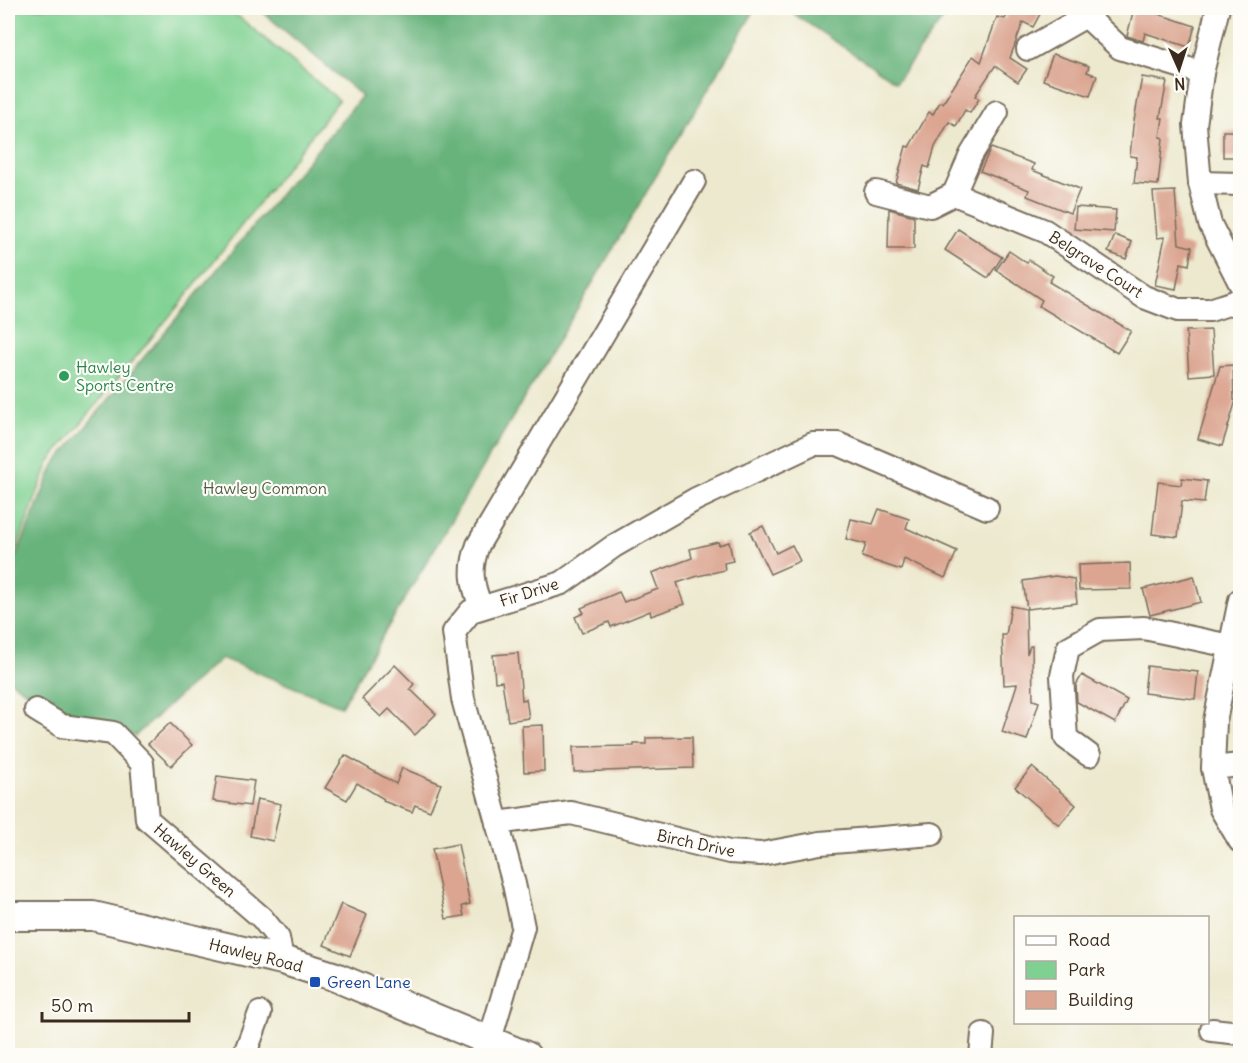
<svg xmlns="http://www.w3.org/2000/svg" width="1248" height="1063" viewBox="0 0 1248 1063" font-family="Delius,sans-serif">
	<rect width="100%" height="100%" fill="#fdfcf7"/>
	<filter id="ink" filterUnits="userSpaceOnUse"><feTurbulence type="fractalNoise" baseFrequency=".0167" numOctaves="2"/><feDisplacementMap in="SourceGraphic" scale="12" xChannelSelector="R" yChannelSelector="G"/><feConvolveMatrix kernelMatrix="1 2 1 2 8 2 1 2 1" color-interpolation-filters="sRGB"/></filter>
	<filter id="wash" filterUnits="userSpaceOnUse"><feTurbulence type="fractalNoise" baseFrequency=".008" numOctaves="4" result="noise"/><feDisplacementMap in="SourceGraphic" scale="24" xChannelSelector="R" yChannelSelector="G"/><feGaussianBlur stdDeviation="1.35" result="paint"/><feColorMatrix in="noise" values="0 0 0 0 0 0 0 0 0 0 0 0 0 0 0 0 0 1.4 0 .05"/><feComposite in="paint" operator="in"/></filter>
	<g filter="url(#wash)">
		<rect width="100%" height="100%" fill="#ede9cf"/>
		<polygon fill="#7fd192" stroke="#5d7e58" stroke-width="1.5" points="8,8 228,8 339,100 192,289 49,462 8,572"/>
		<g fill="#67b37c" stroke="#516e4d" stroke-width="1.5">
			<polygon points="258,8 756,8 341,706 221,658 135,736 63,717 8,679 8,576 54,465 362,96"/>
			<polygon points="785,8 951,8 896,82"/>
		</g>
		<g id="blocks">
			<g fill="#dba591">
				<polygon points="991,8 1028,8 1040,14 1033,27 1023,22 1010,58 1027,69 1018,82 995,66 975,96 979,99 970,113 965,110 956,126 949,122 935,147 929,168 924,166 918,189 896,183 906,146 909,147 929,112 933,114 940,102 943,103 973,56 981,62 997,17 1005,19 1007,15"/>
				<polygon points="1134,8 1140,8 1195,26 1189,47 1145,33 1143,41 1127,36"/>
				<polygon points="1053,54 1089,66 1087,72 1097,76 1090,96 1043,80"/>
				<polygon points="1142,77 1167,81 1160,118 1163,118 1160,137 1163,138 1158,185 1134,183 1137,157 1130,156 1133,126"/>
				<rect x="1223" y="131" width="17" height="26"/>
				<polygon points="991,148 1034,164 1032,170 1080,189 1070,213 1027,196 1029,190 980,171"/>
				<polygon points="1175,191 1179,244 1192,247 1189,265 1181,263 1176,289 1155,285 1165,237 1157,238 1153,192"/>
				<polygon points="1076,207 1116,210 1114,232 1074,229"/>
				<polygon points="889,209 914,216 914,249 888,249"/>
				<polygon points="958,229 1002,257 988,278 945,250"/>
				<polygon points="1115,235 1132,242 1126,259 1108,252"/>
				<polygon points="1009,251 1027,263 1029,260 1053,276 1049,282 1131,331 1117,353 1039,306 1042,300 996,270"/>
				<polygon points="1211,330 1214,374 1189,376 1186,331"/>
				<polygon points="1233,365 1234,400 1236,400 1222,446 1198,439 1220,366"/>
				<polygon points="1182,478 1207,481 1204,503 1182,501 1178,537 1152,534 1158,482 1181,485"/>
				<polygon points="879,509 909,519 906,528 957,551 945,578 904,559 901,570 862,557 866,544 846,539 851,519 873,524"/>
				<polygon points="763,526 776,553 792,545 800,561 770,574 750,532"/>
				<polygon points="718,542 719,545 729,542 733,561 724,563 725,570 698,576 677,583 685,604 651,616 650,611 611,627 609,622 582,633 575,617 584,613 581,608 619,592 624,602 658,589 652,573 692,558 690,549"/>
				<polygon points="1130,563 1131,589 1079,590 1078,565"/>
				<polygon points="1055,576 1074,579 1077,603 1027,609 1023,581"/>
				<polygon points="1194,576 1201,602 1150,615 1143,589"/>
				<polygon points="1011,606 1026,609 1027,654 1030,646 1032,646 1033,700 1039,702 1027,740 1002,732 1017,684 1004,685 1002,635 1006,635"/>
				<polygon points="518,653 522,700 526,699 529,718 508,721 502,681 495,682 493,655"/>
				<polygon points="395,665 414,684 410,689 436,714 415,735 389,709 381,717 362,699"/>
				<polygon points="1147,666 1198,672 1195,699 1144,693"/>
				<polygon points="1082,675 1127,700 1115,723 1077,702 1076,685"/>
				<polygon points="170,723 192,745 171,766 148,744"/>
				<polygon points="543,725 544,771 524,772 522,726"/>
				<polygon points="692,737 693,768 574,772 573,747 634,746 634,744 646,744 646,738"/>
				<polygon points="345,755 396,784 402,768 441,784 430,811 415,805 412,812 383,801 384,799 357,783 347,800 325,788"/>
				<polygon points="1032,767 1076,805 1059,825 1015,787"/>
				<polygon points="217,776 254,781 250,806 213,801"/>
				<polygon points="257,799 281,804 273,841 250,836"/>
				<polygon points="458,844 470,904 462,906 464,916 446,919 432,849"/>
				<polygon points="341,904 367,915 350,956 324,945"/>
			</g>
		</g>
	</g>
	<g filter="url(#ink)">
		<use href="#blocks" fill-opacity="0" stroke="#796d5c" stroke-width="1.5"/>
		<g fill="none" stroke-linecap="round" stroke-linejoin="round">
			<defs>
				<g id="minor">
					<polyline points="1218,8 1202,73 1195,125 1200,183 1210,224 1240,283"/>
					<polyline points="1086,16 1120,48 1202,73"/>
					<polyline points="1028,49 1086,16 1091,8"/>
					<polyline points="1200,183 1240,184"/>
					<polyline points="876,192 930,206 954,194 971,155 997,112"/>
					<polyline points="954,194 1045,231 1144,297 1178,310 1210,310 1240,300"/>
					<polyline points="1240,600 1215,721 1213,768 1221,809 1240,841"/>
					<path d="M481 607C472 584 469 570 478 545L694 181"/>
					<polyline points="36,710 62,726 113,733 142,763 147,819 262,918 278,938 282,960"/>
					<polyline points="1089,755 1066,738 1062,676 1068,648 1100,630 1144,628 1230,646"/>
					<polyline points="1213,768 1240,765"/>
					<polyline points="497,823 571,813 729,852 761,854 820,843 932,834"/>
					<polyline points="1212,1030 1240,1033"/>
					<polyline points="490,1040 523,927 514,884 463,699 454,632 471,611 562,583 614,546 696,499 813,444 838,444 987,508"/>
					<polyline points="244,1056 260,1013"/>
					<polyline points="981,1056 983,1034"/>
				</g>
				<polyline id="major" points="8,916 93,916 282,960 333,976 526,1056"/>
			</defs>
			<use href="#minor" stroke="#796d5c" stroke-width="26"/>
			<use href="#major" stroke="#796d5c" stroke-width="32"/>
			<use href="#minor" stroke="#fff" stroke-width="22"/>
			<use href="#major" stroke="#fff" stroke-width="28"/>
		</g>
	</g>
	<circle fill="#2e9e5b" stroke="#fdfcf7" stroke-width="2" cx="64" cy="376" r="6"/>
	<rect fill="#1a4fb4" stroke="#fdfcf7" stroke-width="2" x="309" y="976" width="12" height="12" rx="3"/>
	<g text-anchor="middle" stroke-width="4.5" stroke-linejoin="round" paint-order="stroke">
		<g font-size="16" fill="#3b2a1e" stroke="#fdfcf7">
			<text transform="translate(1096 264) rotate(33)" y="6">Belgrave Court</text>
			<text transform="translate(529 592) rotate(-18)" y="6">Fir Drive</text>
			<text transform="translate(696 843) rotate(12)" y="6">Birch Drive</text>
			<text transform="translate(195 860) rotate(41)" y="6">Hawley Green</text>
			<text transform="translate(256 955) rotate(14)" y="6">Hawley Road</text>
		</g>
		<g font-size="16" fill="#27864d" stroke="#fdfcf7" text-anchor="start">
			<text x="76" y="373">Hawley<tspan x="76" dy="18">Sports Centre</tspan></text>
		</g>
		<g font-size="16" fill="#4f5c41" stroke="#fdfcf7">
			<text x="265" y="494">Hawley Common</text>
		</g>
		<g font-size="16" fill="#164399" stroke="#fdfcf7" text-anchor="start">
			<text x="327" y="988">Green Lane</text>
		</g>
	</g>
	<rect width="1248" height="1063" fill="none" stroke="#fdfcf7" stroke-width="30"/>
	<rect x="1014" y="916" width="195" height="108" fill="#fdfcf7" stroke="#afa8a0" stroke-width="1.5"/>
	<rect x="1026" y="936" width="30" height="9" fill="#ffffff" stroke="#afa8a0" stroke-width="1.5"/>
	<text x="1068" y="946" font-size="18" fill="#3b2a1e">Road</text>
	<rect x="1026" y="961" width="30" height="18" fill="#7fd192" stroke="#afa8a0" stroke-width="1.5"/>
	<text x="1068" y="976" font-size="18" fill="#3b2a1e">Park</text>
	<rect x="1026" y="991" width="30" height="18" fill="#dba591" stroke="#afa8a0" stroke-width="1.5"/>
	<text x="1068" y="1006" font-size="18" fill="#3b2a1e">Building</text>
	<g transform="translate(1179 69) rotate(177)" stroke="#fdfcf7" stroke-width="4.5" paint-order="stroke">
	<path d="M0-4.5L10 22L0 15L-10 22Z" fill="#3b2a1e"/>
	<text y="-9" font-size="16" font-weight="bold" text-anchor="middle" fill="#3b2a1e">N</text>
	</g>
	<path d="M42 1012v9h147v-9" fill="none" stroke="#3b2a1e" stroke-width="3"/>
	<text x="51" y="1012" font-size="18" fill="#3b2a1e" stroke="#fdfcf7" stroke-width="4.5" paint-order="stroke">50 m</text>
</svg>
